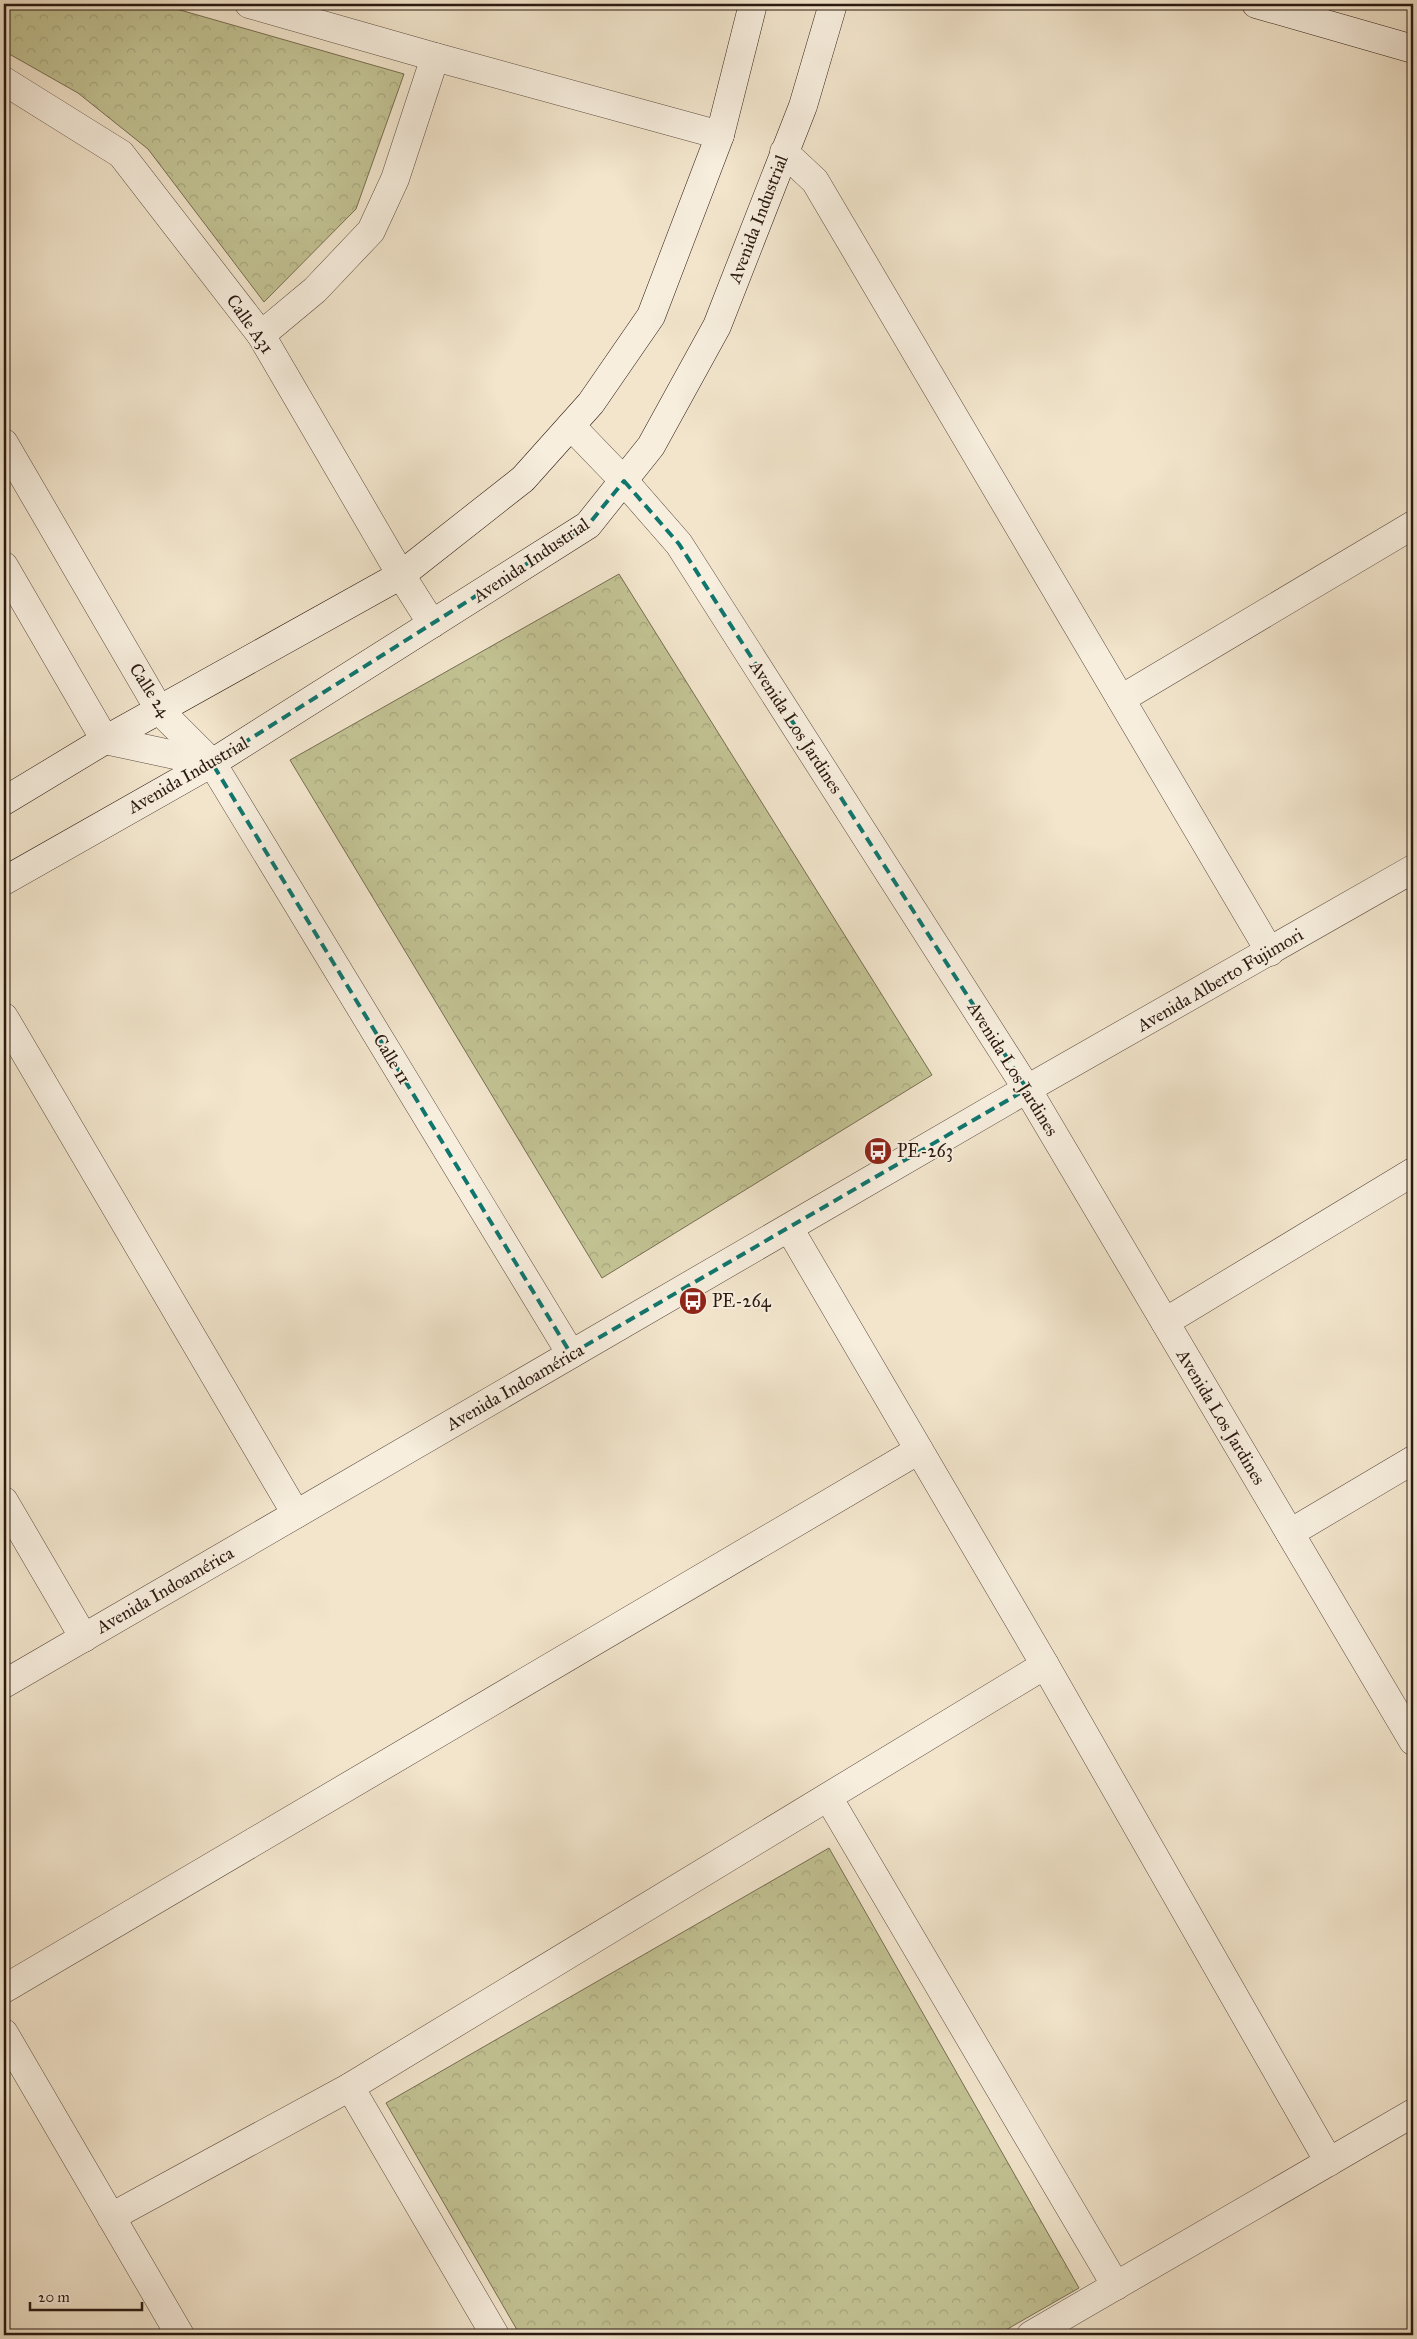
<svg xmlns="http://www.w3.org/2000/svg" width="1417" height="2339" viewBox="0 0 1417 2339" font-family="'IM FELL Great Primer',serif">
	<defs>
		<pattern id="park-crowns" width="20" height="18" patternUnits="userSpaceOnUse" patternTransform="scale(1.25)"><rect width="20" height="18" fill="#c2c293"/><path d="M2 6a3 3 0 1 1 6 0M12 15a3 3 0 1 1 6 0" fill="none" stroke="#a7a67e"/></pattern>
	</defs>
	<rect width="100%" height="100%" fill="#f2e5cc"/>
	<filter id="stains"><feTurbulence type="fractalNoise" baseFrequency=".004" numOctaves="4"/><feColorMatrix values="0 0 0 0 .2 0 0 0 0 .09 0 0 0 0 .02 0 0 0 .5 -.17"/></filter>
	<radialGradient id="worn" r=".72"><stop offset=".6" stop-color="#630" stop-opacity="0"/><stop offset="1" stop-color="#630" stop-opacity=".3"/></radialGradient>
	<g fill="url(#park-crowns)" stroke="#766e52">
		<polygon points="4,4 159,4 404,74 356,209 264,302 148,149 78,93 4,51"/>
		<polygon points="619,574 932,1075 602,1278 290,760"/>
		<polygon points="829,1848 1079,2288 997,2335 520,2335 386,2103"/>
	</g>
	<g fill="none" stroke-linecap="round" stroke-linejoin="round">
		<defs>
			<g id="street">
				<polyline points="249,4 435,57 720,135"/>
				<polyline points="4,81 121,154 261,335 401,575 432,624"/>
				<polyline points="784,152 815,181 1270,952"/>
				<polyline points="261,335 315,290 371,231 395,179 435,57"/>
				<polyline points="571,426 624,481 679,544 1027,1089 1413,1741"/>
				<polyline points="4,443 160,711 212,763 571,1354"/>
				<polyline points="4,566 105,740 212,763"/>
				<polyline points="1121,699 1413,525"/>
				<polyline points="4,1017 296,1514"/>
				<polyline points="789,1228 1045,1665 1329,2162"/>
				<polyline points="1165,1322 1413,1172"/>
				<polyline points="4,1501 84,1638"/>
				<polyline points="1290,1533 1413,1460"/>
				<polyline points="4,1684 1027,1089 1413,869"/>
				<polyline points="828,1797 1116,2286"/>
				<polyline points="4,1989 919,1450"/>
				<polyline points="4,2033 180,2335"/>
				<polyline points="350,2087 495,2335"/>
				<polyline points="111,2217 350,2087 1045,1665"/>
				<polyline points="1031,2335 1413,2113"/>
			</g>
			<g id="secondary">
				<polyline points="1256,4 1413,49"/>
				<polyline points="4,801 105,740 401,575 523,479 591,403 651,316 720,135 753,4"/>
				<polyline points="4,881 212,763 588,525 651,446 717,326 803,106 833,4"/>
			</g>
		</defs>
		<use href="#street" stroke="#5d4c40" stroke-width="29"/>
		<use href="#secondary" stroke="#2b1911" stroke-width="29"/>
		<use href="#street" stroke="#f7eede" stroke-width="28"/>
		<use href="#secondary" stroke="#f7eede" stroke-width="28"/>
	</g>
	<path fill="none" stroke="#0f766e" stroke-width="4" stroke-dasharray="10 6" stroke-linejoin="round" d="M624 481 679 544 1027 1089 571 1354 212 763 588 525Z"/>
	<defs>
		<symbol id="bus-disc" viewBox="-11 -11 22 22"><circle r="9.5" fill="#8f2418" stroke="#f7eede"/><path d="M-5-6H5V4H4V6H2V4H-2V6H-4V4H-5ZM-3.5-4V0h7V-4ZM-3.5 1.2v1.5H-2V1.2ZM2 1.2v1.5H3.5V1.2Z" fill="#fff"/></symbol>
	</defs>
	<g fill-rule="evenodd">
		<use href="#bus-disc" x="862" y="1135" width="32" height="32"/>
		<use href="#bus-disc" x="677" y="1285" width="32" height="32"/>
	</g>
	<g text-anchor="middle" stroke-width="4" stroke-linejoin="round" paint-order="stroke">
		<g font-size="18" fill="#2b1911" stroke="#f7eede">
			<text transform="translate(758 219) rotate(-69)" y="6">Avenida Industrial</text>
			<text transform="translate(250 324) rotate(55)" y="6">Calle A31</text>
			<text transform="translate(531 560) rotate(-34)" y="6">Avenida Industrial</text>
			<text transform="translate(150 690) rotate(57)" y="6">Calle 24</text>
			<text transform="translate(796 727) rotate(57)" y="6">Avenida Los Jardines</text>
			<text transform="translate(188 775) rotate(-30)" y="6">Avenida Industrial</text>
			<text transform="translate(1220 980) rotate(-30)" y="6">Avenida Alberto Fujimori</text>
			<text transform="translate(392 1059) rotate(59)" y="6">Calle 11</text>
			<text transform="translate(1013 1069) rotate(58)" y="6">Avenida Los Jardines</text>
			<text transform="translate(515 1387) rotate(-30)" y="6">Avenida Indoamérica</text>
			<text transform="translate(1221 1417) rotate(59)" y="6">Avenida Los Jardines</text>
			<text transform="translate(165 1590) rotate(-30)" y="6">Avenida Indoamérica</text>
		</g>
		<g font-size="18" fill="#2b1911" stroke="#f7eede" text-anchor="start">
			<text x="897" y="1157">PE-263</text>
			<text x="712" y="1307">PE-264</text>
		</g>
	</g>
	<rect width="1417" height="2339" fill="none" stroke="#f2e5cc" stroke-width="20"/>
	<rect x="5" y="5" width="1407" height="2329" fill="none" stroke="#2b1911" stroke-width="2.5"/>
	<rect x="10" y="10" width="1397" height="2319" fill="none" stroke="#2b1911"/>
	<path d="M30 2302v8h112v-8" fill="none" stroke="#2b1911" stroke-width="2.5"/>
	<text x="38" y="2302" font-size="15" fill="#2b1911" stroke="#f7eede" stroke-width="4" paint-order="stroke">20 m</text>
	<rect width="100%" height="100%" filter="url(#stains)"/>
	<rect width="100%" height="100%" fill="url(#worn)"/>
</svg>
